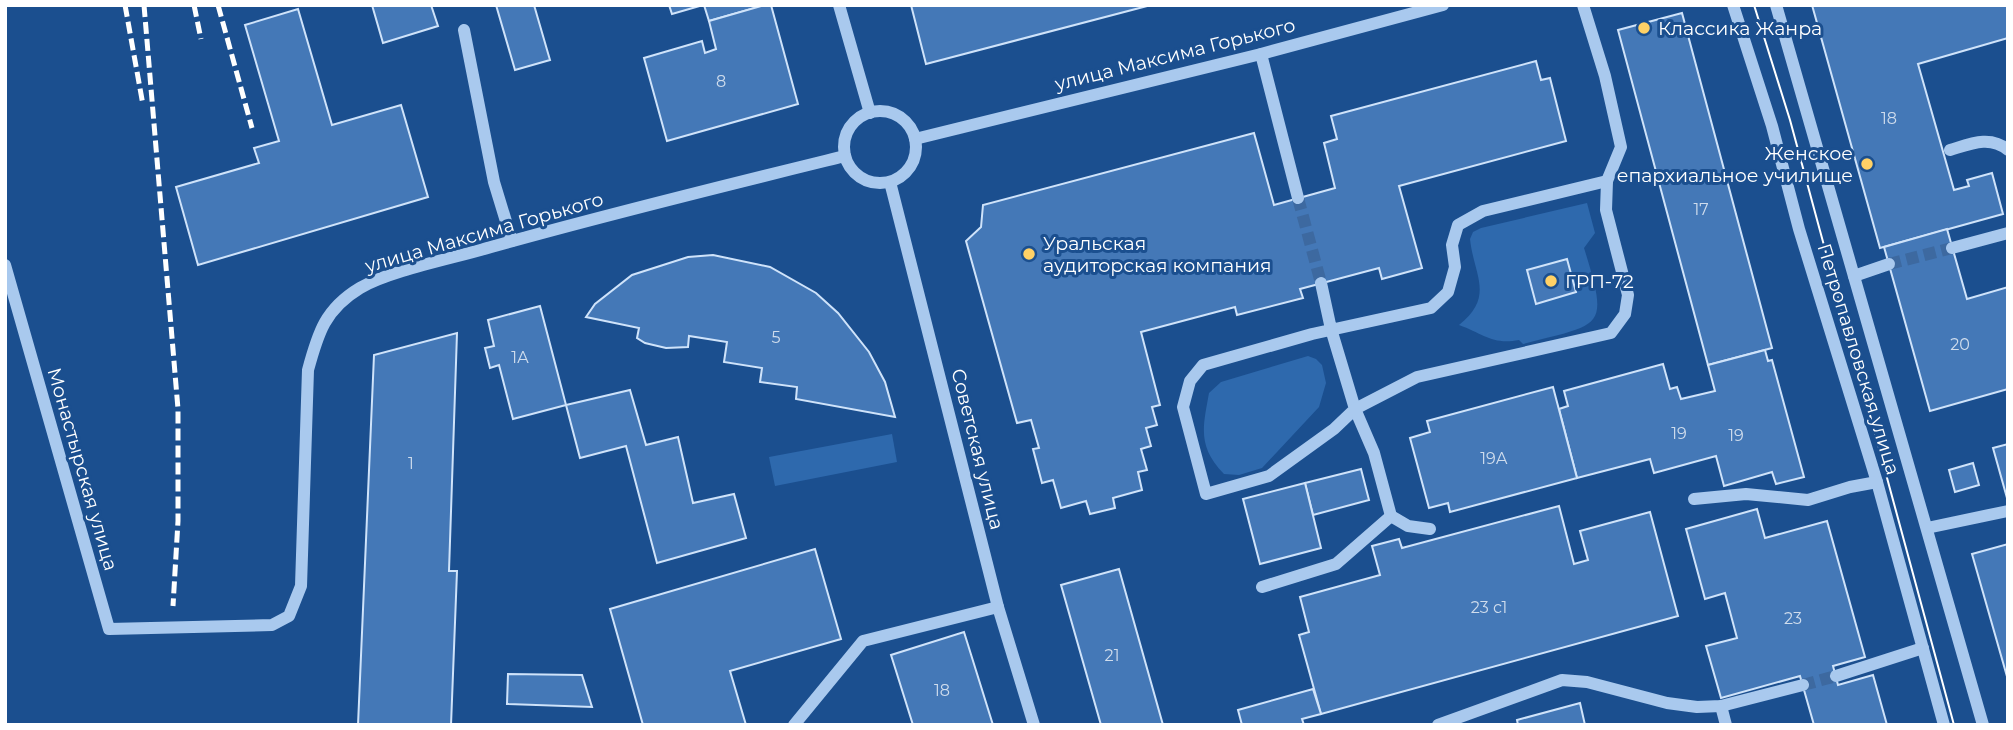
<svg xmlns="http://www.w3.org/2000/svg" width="2013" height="730" viewBox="0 0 2013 730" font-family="Montserrat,sans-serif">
	<rect width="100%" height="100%" fill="#1b4f8f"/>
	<g fill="#2e69ad">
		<path d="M1587 203 1595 233 1584 248C1610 331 1602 323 1523 344L1519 340C1492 345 1484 334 1459 325 1495 296 1474 276 1470 239L1473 232 1481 228Z"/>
		<path d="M1308 356 1316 359 1322 365 1326 383 1319 407 1262 468 1239 475 1224 474C1197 446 1203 427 1209 393L1221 382Z"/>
		<polygon points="892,434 897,462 775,486 769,457"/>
	</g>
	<g fill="#4478b7" stroke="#cfe3fa" stroke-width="2">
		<polygon points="372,5 431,5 438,26 383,43"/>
		<polygon points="496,5 534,5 550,60 515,70"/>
		<polygon points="669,5 703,5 672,14"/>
		<polygon points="704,5 765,5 709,21"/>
		<polygon points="765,5 771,5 798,104 667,141 644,58 702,41 705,53 716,49 709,21"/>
		<polygon points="911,5 1151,5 926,64"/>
		<polygon points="1812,5 2008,5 2008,38 1918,64 1954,190 1969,186 1967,180 1992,173 2003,214 1880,248"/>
		<polygon points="298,9 332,125 401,105 428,197 198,265 176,187 259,163 254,148 279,141 245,25"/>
		<polygon points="1682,13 1772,348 1708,365 1618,30"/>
		<polygon points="1536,61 1541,80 1550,78 1566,141 1399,186 1422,268 1382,279 1379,268 1300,289 1303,298 1237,315 1235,307 1141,332 1160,405 1152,407 1157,425 1146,428 1151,446 1141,449 1147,470 1138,472 1142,490 1113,498 1115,508 1090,514 1086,501 1061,508 1053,480 1042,483 1033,449 1039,448 1031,420 1017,423 966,241 981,227 983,205 1254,133 1274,205 1335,188 1324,143 1337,139 1331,116"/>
		<polygon points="1947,229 1967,299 2008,287 2008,389 1930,411 1884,247"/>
		<polygon points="713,255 770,267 816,293 838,313 869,352 885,382 895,417 796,399 797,387 760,382 762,368 724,362 727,342 689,336 688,347 666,348 645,343 637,338 639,328 586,317 595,304 632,275 688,257"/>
		<polygon points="1567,259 1576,292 1536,304 1527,270"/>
		<polygon points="540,306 566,405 513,419 499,365 490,368 485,348 494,346 488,320"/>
		<polygon points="457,333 449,571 457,571 451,725 358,725 374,355"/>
		<polygon points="1765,350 1768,361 1772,360 1804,477 1776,484 1772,472 1724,486 1716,456 1654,473 1650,459 1577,478 1559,409 1568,406 1564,391 1663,364 1670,389 1677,387 1681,399 1715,391 1708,365"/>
		<polygon points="1553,387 1577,478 1450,512 1448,503 1429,508 1410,438 1430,432 1427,421"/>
		<polygon points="630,390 646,445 678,437 693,503 734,494 746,538 657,563 626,446 580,458 566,405"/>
		<polygon points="2008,444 2008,498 2007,498 1993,448"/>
		<polygon points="1973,463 1979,485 1955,492 1949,470"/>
		<polygon points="1361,469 1369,500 1313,515 1305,483"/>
		<polygon points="1305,483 1321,548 1260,564 1243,499"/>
		<polygon points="1559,506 1574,564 1588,560 1580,531 1650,512 1678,616 1321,714 1299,635 1309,632 1300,597 1380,575 1372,546 1399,539 1402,548"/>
		<polygon points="1757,509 1765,538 1827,521 1865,657 1833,666 1838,685 1873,675 1887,725 1814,725 1800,676 1721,698 1706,646 1737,638 1725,593 1705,599 1686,529"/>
		<polygon points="2008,544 2008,680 1972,554"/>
		<polygon points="815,549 841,639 730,671 746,725 643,725 610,609"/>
		<polygon points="1119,569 1163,725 1101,725 1061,585"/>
		<polygon points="964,632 993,725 913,725 891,655"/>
		<polygon points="508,674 582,675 592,707 507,704"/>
		<polygon points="1313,689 1321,714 1302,719 1304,725 1242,725 1238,710"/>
		<polygon points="1580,703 1585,725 1518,725 1517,720"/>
	</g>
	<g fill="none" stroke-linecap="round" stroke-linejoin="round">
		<g stroke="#3d69a0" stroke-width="12" stroke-dasharray="12 6" stroke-linecap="butt">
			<polyline points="1298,198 1321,283"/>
			<polyline points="1889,264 1952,248"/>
			<polyline points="1803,685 1836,676"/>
		</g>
		<g stroke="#a9c9ee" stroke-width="12">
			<polyline points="839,5 870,113"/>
			<polyline points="1733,5 1772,126 1799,229 1877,482 1944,725"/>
			<polyline points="1776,5 1983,725"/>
			<polyline points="464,30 494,182 512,241"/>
			<polyline points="1261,54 1298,198"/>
			<circle cx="880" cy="147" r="36"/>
			<polyline points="915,139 1261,54 1443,5"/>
			<path d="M1950 150C1970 144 1990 135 2008 150"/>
			<polyline points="890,182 998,607 1034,725"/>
			<polyline points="1952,248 2008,233"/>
			<path d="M5 265 109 629 272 625 289 616 301 586 308 370C318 333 325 309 360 288 391 270 455 258 491 247 608 214 727 185 845 156"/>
			<polyline points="1854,276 1889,264"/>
			<polyline points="1321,283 1331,329 1355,409 1334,429 1269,476 1206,494 1183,407 1190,381 1203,365 1312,334 1431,308 1448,292 1455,267 1452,245 1458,225 1483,211 1607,181"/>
			<polyline points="1694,499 1746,494 1808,500 1850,487 1877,482"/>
			<polyline points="1927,528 2008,511"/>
			<polyline points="1430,529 1408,526 1391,516 1374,453 1355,409 1417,377 1611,333 1625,314 1628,295 1606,210 1607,181 1621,147 1605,76 1583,5"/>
			<polyline points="1262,587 1336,564 1391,516"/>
			<polyline points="1836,676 1923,648"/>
			<polyline points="1721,706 1726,725"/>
			<polyline points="794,725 863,641 998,607"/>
			<polyline points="1438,725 1562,680 1587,682 1667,703 1697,707 1721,706 1803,685"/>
		</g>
		<polyline stroke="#fff" stroke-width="2" points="1754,5 1790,120 1954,725"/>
		<g stroke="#fff" stroke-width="5" stroke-dasharray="12 5" stroke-linecap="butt">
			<polyline points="125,5 143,105"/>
			<polyline points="144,5 178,409 178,521 173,606"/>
			<polyline points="194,5 201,39"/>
			<polyline points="218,5 252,128"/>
		</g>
	</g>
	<g fill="#ffd166" stroke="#1b4f8f" stroke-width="2.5">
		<circle cx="1644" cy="28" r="7"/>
		<circle cx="1867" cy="164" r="7"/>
		<circle cx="1029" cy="254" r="7"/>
		<circle cx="1551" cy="281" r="7"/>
	</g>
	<g text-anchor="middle" stroke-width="6" stroke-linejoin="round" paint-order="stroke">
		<g font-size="16" fill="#d0dded">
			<text x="721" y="87">8</text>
			<text x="1889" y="124">18</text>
			<text x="1701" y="215">17</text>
			<text x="776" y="343">5</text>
			<text x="1960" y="350">20</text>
			<text x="520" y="363">1А</text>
			<text x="1679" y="439">19</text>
			<text x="1736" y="441">19</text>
			<text x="1494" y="464">19А</text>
			<text x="411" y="469">1</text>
			<text x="1489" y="613">23 с1</text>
			<text x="1793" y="624">23</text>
			<text x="1112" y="661">21</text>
			<text x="942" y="696">18</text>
		</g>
		<g font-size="19" fill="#fff" stroke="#1b4f8f" text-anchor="start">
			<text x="1658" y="35">Классика Жанра</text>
			<text x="1853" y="160" text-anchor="end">Женское<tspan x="1853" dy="22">епархиальное училище</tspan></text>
			<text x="1043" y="250">Уральская<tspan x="1043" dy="22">аудиторская компания</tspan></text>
			<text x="1565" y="288">ГРП-72</text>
		</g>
		<g font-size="19" fill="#fff" stroke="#1b4f8f">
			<text transform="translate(1175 54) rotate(-14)" y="7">улица Максима Горького</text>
			<text transform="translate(484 232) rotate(-16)" y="7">улица Максима Горького</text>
			<text transform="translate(1859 359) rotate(73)" y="7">Петропавловская улица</text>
			<text transform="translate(978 449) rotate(76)" y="7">Советская улица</text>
			<text transform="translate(83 469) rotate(74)" y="7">Монастырская улица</text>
		</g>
	</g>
	<rect width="2013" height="730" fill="none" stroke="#ffffff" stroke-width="14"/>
</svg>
